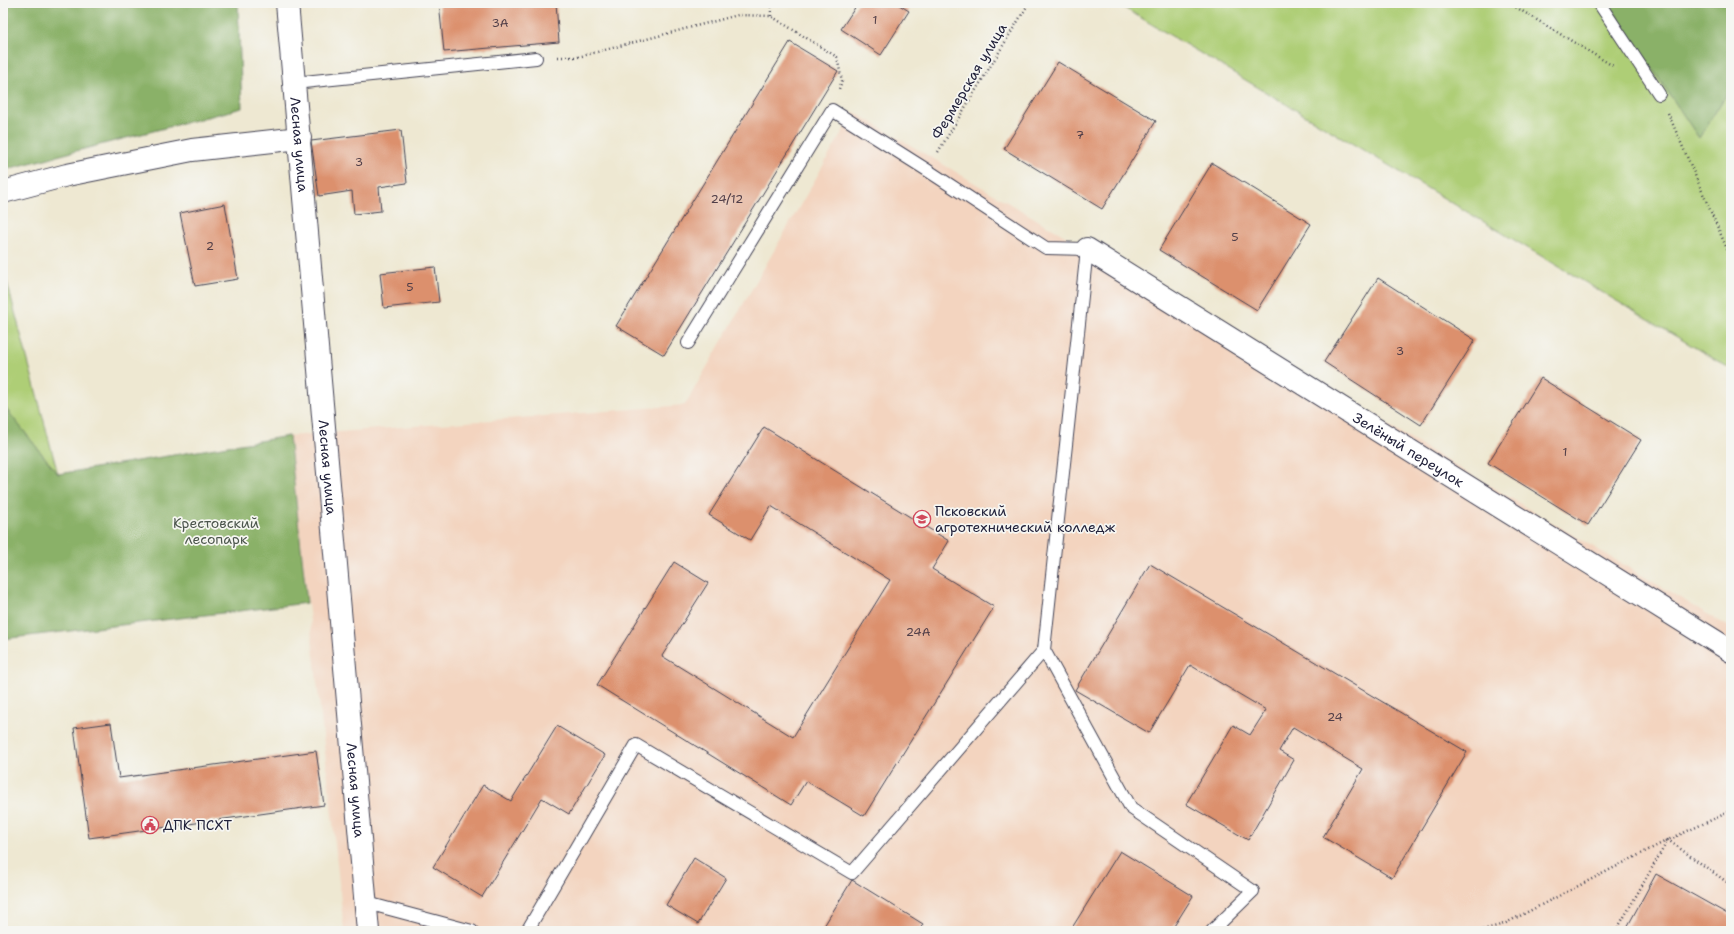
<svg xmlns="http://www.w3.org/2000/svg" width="1734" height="934" viewBox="0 0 1734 934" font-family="'Shantell Sans',sans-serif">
	<rect width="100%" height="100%" fill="#f6f6f2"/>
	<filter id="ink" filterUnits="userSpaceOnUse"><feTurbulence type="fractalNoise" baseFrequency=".025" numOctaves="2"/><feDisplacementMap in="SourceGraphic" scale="8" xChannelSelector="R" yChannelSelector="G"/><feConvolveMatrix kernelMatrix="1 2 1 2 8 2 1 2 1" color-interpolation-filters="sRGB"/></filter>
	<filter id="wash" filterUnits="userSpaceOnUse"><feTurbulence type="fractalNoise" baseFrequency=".012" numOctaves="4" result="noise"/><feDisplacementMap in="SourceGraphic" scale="16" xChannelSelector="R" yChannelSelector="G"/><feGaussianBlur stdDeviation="0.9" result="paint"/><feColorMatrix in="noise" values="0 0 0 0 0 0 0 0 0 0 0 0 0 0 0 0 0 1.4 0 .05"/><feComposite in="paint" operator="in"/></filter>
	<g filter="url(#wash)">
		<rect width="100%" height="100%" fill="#eee8d2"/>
		<polygon fill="#f3d4bf" points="854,112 1731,628 1731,931 344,931 331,805 289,436 685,405"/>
		<g fill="#aece76" stroke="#687858">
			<polygon points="1116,3 1608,3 1699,138 1731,87 1731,369"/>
			<polygon points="3,267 58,474 3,405"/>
		</g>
		<g fill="#8ab167" stroke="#566a51">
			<polygon points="3,3 238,3 242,108 3,170"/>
			<polygon points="1608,3 1731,3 1731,87 1699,138"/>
			<polygon points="3,405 58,474 289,436 307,603 3,639"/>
		</g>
		<g id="blocks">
			<g fill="#dc906d">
				<polygon points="439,3 556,3 559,42 444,52"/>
				<polygon points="858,3 896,3 909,11 881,55 841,29"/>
				<polygon points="790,42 838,71 664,355 616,326"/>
				<polygon points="1058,62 1156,121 1102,209 1004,149"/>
				<polygon points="401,130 407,183 379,187 381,211 354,214 352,191 319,196 311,141"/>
				<polygon points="1212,163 1311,224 1257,310 1159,250"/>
				<polygon points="225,204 238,279 195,286 180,213"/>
				<polygon points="435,267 439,302 384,308 380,273"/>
				<polygon points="1378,278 1475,340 1421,425 1324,362"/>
				<polygon points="1541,378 1641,440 1588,525 1488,463"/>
				<polygon points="764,427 949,541 932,569 994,607 864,816 806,781 791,805 597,685 674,562 708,583 662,656 793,737 890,580 771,506 750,540 709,515"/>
				<polygon points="1150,564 1467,752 1392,878 1323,837 1363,769 1293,727 1279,751 1294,760 1248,840 1186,804 1233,725 1250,735 1266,710 1190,665 1149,733 1075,690"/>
				<polygon points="111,723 119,778 316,751 324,805 89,838 74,728"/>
				<polygon points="557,726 605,755 569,814 542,798 482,897 433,867 483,785 511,801"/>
				<polygon points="1120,851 1193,896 1171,931 1070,931"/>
				<polygon points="694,858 726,878 698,924 666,905"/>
				<polygon points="1656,874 1731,916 1731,931 1625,931"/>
				<polygon points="852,880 923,924 919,931 821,931"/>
			</g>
		</g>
	</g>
	<g filter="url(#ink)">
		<use href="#blocks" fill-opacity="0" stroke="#414052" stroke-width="1"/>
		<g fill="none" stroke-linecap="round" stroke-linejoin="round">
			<defs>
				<g id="service">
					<polyline points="1599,3 1659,94"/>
					<polyline points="294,83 536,58"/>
					<polyline points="688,343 832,110 927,170 1046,248 1087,249 1044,650 1131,808 1253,891 1212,931"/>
					<polyline points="367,903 472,931"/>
					<polyline points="527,931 636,745 852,873 1044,650"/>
				</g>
				<g id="minor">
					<path id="s1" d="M287 3 368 931"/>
					<polyline points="3,192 67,175 192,150 300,138"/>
					<path id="s2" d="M1087 249 1731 651"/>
				</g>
			</defs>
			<use href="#service" stroke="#414052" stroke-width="14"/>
			<use href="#minor" stroke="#414052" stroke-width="24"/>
			<g stroke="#414052" stroke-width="2.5" stroke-dasharray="1 3" stroke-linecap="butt">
				<polyline points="1509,3 1613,66"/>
				<polyline points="771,16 771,3"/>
				<polyline points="558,57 578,57 738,15 771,16 837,57 842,81 839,89"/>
				<polyline points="1668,113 1731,258"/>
				<polyline points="938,152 1029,3"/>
				<polyline points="1479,931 1504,924 1668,840 1731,811"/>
				<polyline points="1616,931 1668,840 1731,885"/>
			</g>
			<use href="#service" stroke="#fff" stroke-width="12"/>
			<use href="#minor" stroke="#fff" stroke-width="22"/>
		</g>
	</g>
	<defs>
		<symbol id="university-ring" viewBox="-11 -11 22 22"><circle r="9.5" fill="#f6f6f2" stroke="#d1495b" stroke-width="1.5"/><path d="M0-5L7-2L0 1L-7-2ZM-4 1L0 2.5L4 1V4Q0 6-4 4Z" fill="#d1495b"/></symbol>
		<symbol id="civic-ring" viewBox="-11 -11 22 22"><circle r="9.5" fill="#f6f6f2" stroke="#d1495b" stroke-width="1.5"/><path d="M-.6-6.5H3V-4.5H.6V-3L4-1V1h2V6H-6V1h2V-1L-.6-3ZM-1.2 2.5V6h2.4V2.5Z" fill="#d1495b"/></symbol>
	</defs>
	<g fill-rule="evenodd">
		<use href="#university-ring" x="912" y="509" width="20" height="20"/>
		<use href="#civic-ring" x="140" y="815" width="20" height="20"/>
	</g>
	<g text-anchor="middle" stroke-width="3.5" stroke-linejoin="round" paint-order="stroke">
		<g font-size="12" fill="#503e48">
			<text x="875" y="24">1</text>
			<text x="500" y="27">3А</text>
			<text x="1080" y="139">7</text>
			<text x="359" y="166">3</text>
			<text x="727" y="203">24/12</text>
			<text x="1235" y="241">5</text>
			<text x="210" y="250">2</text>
			<text x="410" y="291">5</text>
			<text x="1400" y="355">3</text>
			<text x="1565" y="456">1</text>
			<text x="918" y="636">24А</text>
			<text x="1335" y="721">24</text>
		</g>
		<g font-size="14" fill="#22223b" stroke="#f6f6f2">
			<text transform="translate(969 81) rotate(-59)" y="5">Фермерская улица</text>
			<text dy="5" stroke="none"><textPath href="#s1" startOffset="142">Лесная улица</textPath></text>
			<text dy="5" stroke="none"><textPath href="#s2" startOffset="379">Зелёный переулок</textPath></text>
			<text dy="5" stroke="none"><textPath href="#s1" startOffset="466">Лесная улица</textPath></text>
			<text dy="5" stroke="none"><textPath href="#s1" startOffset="790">Лесная улица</textPath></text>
		</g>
		<g font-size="14" fill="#22223b" stroke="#f6f6f2" text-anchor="start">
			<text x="935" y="516">Псковский<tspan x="935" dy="16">агротехнический колледж</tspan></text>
			<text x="163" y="830">ДПК ПСХТ</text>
		</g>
		<g font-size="14" fill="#4c564d" stroke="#f6f6f2">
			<text x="216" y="528">Крестовский<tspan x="216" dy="16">лесопарк</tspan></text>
		</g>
	</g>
	<rect width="1734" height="934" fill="none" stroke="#f6f6f2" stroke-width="16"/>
</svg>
